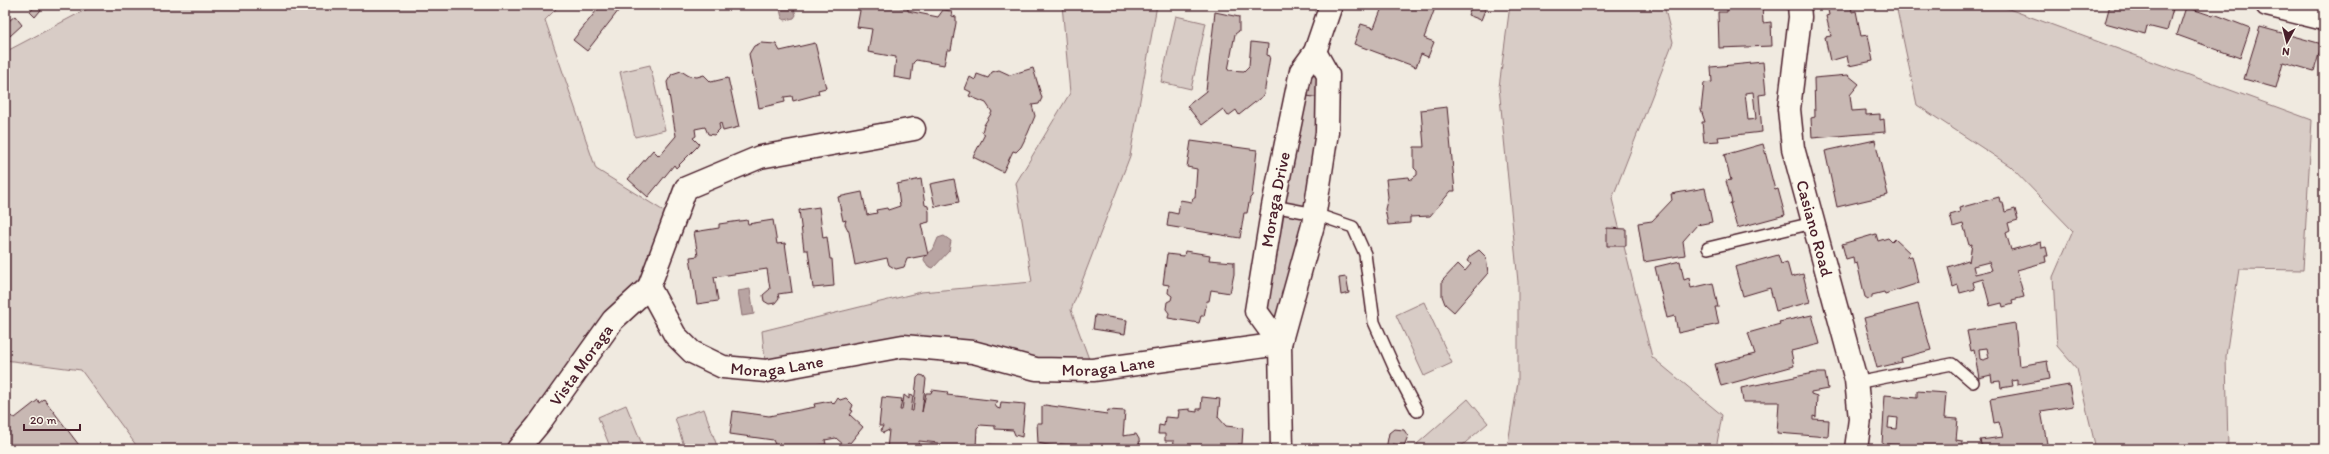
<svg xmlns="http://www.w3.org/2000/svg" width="2329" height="454" viewBox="0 0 2329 454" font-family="Itim,sans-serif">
	<rect width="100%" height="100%" fill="#f0eae0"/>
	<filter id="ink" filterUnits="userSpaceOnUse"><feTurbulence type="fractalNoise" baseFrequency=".025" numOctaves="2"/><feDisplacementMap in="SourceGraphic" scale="8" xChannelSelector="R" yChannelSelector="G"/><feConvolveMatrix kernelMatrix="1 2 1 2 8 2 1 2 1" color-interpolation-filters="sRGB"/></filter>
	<g filter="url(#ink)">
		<g fill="#d8ccc6" stroke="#917678">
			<polygon points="85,5 560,5 545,20 596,169 675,218 649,287 518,449 135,449 136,445 81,370 5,360 5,52 87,9"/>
			<polygon points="1062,5 1157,5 1130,156 1071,310 1093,370 903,346 766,371 762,331 921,292 1032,282 1016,183 1070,93"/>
			<polygon points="1510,5 1664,5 1673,42 1612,199 1652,357 1722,415 1716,449 1507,449 1518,382 1518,282 1499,87"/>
			<polygon points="1896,5 1998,5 2312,120 2303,270 2239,269 2226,356 2228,449 2096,449 2077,369 2057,346 2053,277 2073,231 2010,166 1917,105"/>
			<polygon points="1176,16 1206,23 1191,89 1161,82"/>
			<polygon points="1315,52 1327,132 1280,344 1256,311"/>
			<polygon points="650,65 665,130 635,137 620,72"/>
			<polygon points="1424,302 1452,363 1424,376 1396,315"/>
			<polygon points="1468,399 1488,423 1458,449 1422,449 1417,444"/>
			<polygon points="626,405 644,449 611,449 598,417"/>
			<polygon points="704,409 718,449 685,449 675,418"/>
			<polygon points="989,444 1020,447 1020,449 988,449"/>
		</g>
		<g fill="#b8a4a2" stroke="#8c6f72">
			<polygon points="779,5 793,5 796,15 794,18 785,20 782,18"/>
			<polygon points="944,236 951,241 949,251 933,268 928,266 924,260 925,254 933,250 938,238"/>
			<polygon points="750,289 754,314 742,316 738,291"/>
		</g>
		<g fill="#c8b8b3" stroke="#4a1f2b" fill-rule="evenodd">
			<polygon points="36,5 45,5 35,17 30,12"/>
			<polygon points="601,5 612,5 619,10 587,51 573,40"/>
			<polygon points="861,5 899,5 900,7 908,8 908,11 938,17 943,10 951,11 952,16 956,17 956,23 951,50 947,50 944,65 916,60 913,63 911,80 894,77 896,57 868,52 872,29 857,27"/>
			<polygon points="1383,5 1426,5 1435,8 1424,38 1434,42 1428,57 1421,54 1416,67 1354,44 1361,24 1374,28"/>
			<polygon points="1472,5 1487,5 1481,20 1468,15"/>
			<polygon points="1727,5 1762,5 1763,23 1771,22 1772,46 1719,48 1718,12 1727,12"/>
			<polygon points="1827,5 1851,5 1852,12 1856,11 1861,36 1868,35 1873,61 1849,66 1847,56 1830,61 1825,37 1831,36 1826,16 1829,15"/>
			<polygon points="2071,5 2085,5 2084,9"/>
			<polygon points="2110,5 2159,5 2173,9 2167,31 2147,26 2145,34 2105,23"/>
			<polygon points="2186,7 2213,16 2214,14 2250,28 2240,58 2177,35"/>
			<polygon points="1215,12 1239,17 1239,31 1235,34 1228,70 1244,71 1249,66 1251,42 1268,44 1267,55 1270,56 1264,95 1239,115 1236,110 1228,116 1223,109 1202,125 1187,106 1206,91"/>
			<polygon points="15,16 22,25 10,36 5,30 5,24"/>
			<polygon points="2260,27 2322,44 2314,71 2283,62 2276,88 2244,79"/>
			<polygon points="761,43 776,44 780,51 815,43 826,88 818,90 819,94 793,101 792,96 784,97 785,102 759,108 749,54 754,46"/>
			<path d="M1763 62 1766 94 1759 95 1762 132 1718 137 1719 141 1704 142 1702 122H1705L1701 110 1704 83 1712 82 1711 67ZM1753 92 1756 119 1748 120 1745 93Z"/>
			<polygon points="1033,68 1042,98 1039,104 1032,105 1035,116 1028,133 1021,147 1016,152 1013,151 1003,172 973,157 985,134 982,132 984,125 992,112 986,103 969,96 971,92 965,89 970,77 975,80 977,74 988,78 992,72 999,70 1010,75"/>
			<polygon points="681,71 689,76 697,77 704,75 711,82 728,78 739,127 723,131 721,123 719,124 720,129 714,135 708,134 705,127 695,129 696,136 693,138 699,144 697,147 676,168 674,165 648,197 628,179 653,150 659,156 676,136 667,82 672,74"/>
			<polygon points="1311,73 1323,75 1320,98 1307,96"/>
			<polygon points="1848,75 1859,84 1850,95 1852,111 1866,110 1866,115 1880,114 1880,120 1884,119 1885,132 1812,138 1811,118 1815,117 1814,78"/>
			<polygon points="1447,107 1455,191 1451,191 1430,216 1410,217 1410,223 1388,225 1385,209 1388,197 1386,179 1409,177 1410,180 1417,175 1417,171 1414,168 1414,147 1424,147 1421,110"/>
			<polygon points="1875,140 1888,195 1837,207 1825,151"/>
			<polygon points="1191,141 1257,150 1252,196 1250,198 1247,213 1244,213 1240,238 1167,226 1169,212 1178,214 1180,200 1192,202 1193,198 1195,198 1197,169 1187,167"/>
			<polygon points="1763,144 1775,190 1778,189 1785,215 1737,228 1730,203 1732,203 1726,181 1731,180 1724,155"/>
			<polygon points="921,179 925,205 928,206 929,212 929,222 921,224 928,255 907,259 904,267 896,269 889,265 887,258 855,265 849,232 845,224 846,220 843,221 838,197 862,192 867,215 877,213 876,210 887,208 888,210 900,206 897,184"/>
			<polygon points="954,179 959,202 935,207 930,184"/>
			<polygon points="1705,188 1712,222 1697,225 1683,241 1685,255 1644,262 1638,223 1652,221 1672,200 1671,194"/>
			<path d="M1999 197 2000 202H2003L2005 212 2015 209 2018 220 2008 223 2010 231 2006 233 2011 250 2041 242 2042 248 2046 247 2048 256H2045L2046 262 2017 270 2024 297 2012 300 2013 304 2003 307 2002 303 1990 306 1983 279 1973 282 1975 289 1960 293 1958 285 1953 287 1948 267 1968 260 1969 262 1972 244 1969 245 1963 224 1953 227 1950 215 1960 212 1959 208ZM1989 262 1992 270 1975 274 1973 266Z"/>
			<polygon points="819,207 823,238 827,237 830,259 832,259 834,286 813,288 808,250 804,250 799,210"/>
			<polygon points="747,220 748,224 773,220 777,244 785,243 792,292 778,294 779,298 775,303 769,304 764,301 763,295 770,289 767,269 714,277 718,301 697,304 690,257 698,256 694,232 719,228 719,224"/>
			<polygon points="1607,228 1626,229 1626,246 1607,246"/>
			<polygon points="1876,234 1878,241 1888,238 1892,242 1895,239 1910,253 1906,257 1912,256 1919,283 1885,294 1884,292 1872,295 1872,298 1868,299 1865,297 1857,263 1854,264 1853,257 1846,259 1842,244"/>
			<polygon points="1479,250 1486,257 1488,273 1454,312 1445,304 1442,296 1442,281 1458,264 1465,271 1471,264 1467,261 1470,256"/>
			<polygon points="1185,251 1210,255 1209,260 1234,262 1234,274 1230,293 1211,290 1209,301 1207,301 1204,316 1201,316 1199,323 1168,318 1169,313 1166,309 1167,302 1171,300 1172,296 1168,293 1169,285 1163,284 1167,254 1184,256"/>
			<polygon points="1778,255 1781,264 1787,262 1791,277 1803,274 1810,302 1776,311 1770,288 1743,296 1735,267"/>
			<polygon points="1680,261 1684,280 1689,278 1691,288 1713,283 1718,307 1715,307 1719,324 1678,333 1675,316 1667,318 1655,267"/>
			<polygon points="1346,277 1349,293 1341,295 1339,278"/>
			<polygon points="1918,304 1931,350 1901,358 1902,362 1877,368 1864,318"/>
			<polygon points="1095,315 1127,320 1125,334 1093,329"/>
			<polygon points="1812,315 1820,344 1791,351 1794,366 1721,386 1715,364 1755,354 1748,333 1780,324 1779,322"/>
			<path d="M2015 323 2019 366 2047 361 2050 379 2017 385V380L2012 381 2013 386 2001 388 2000 381 1992 382 1991 375 1979 378 1974 350 1971 351 1967 331ZM1987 348 1989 358 1983 360 1980 359 1979 349Z"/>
			<polygon points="1814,373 1825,373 1828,389 1811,392 1811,394 1817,396 1816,417 1813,416 1813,419 1829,420 1828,437 1777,433 1779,402 1743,402 1741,388"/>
			<polygon points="920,375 924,376 926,379 922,412 926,393 931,393 932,390 948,392 947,395 998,401 995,405 997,408 1000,409 1001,402 1025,404 1022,437 1015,435 1013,430 995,429 995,426 980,425 977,428 976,447 940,449 938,443 919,441 918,449 887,449 889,430 883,433 881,430 883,426 879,426 882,397 902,399 900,410 902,410 904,395 909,399 909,395 913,396 911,411 913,411 917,378"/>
			<polygon points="2069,385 2073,406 2041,411 2048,449 1982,449 1980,440 2003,437 1999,422 1994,423 1990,399"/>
			<path d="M1917 391 1946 393 1944 418 1958 419 1956 440 1962 441V449L1882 444 1885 395 1917 398ZM1889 417 1898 418 1897 429 1888 428Z"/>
			<polygon points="1202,397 1220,399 1218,417 1226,426 1243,428 1242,444 1238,444 1241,449 1173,448 1174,441 1165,441 1165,434 1158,434 1159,425 1164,426 1165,417 1178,418 1179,412 1178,410 1190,409 1190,411 1197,412 1197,409 1201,409"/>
			<polygon points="838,398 840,400 846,398 853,405 851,410 853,411 850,415 863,427 850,443 848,442 845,446 836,438 825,440 826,444 800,449 777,449 773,440 730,434 733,411 769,416 815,407 814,404 831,401 834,404"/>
			<polygon points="44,399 82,449 14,449 5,446 5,414 15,418 38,400 39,403"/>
			<polygon points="1045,405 1107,414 1108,410 1125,411 1123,436 1136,434 1139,439 1140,449 1083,449 1081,446 1078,449 1072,448 1071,445 1060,444 1057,447 1038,443 1037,423 1042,423 1042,407"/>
			<polygon points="1394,429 1404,430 1408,436 1404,446 1393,444 1392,449 1386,449 1389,433"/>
			<polygon points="1770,445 1786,449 1769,449"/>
		</g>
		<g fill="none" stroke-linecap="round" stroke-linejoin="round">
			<defs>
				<g id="lane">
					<polyline points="1273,206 1315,214 1353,227 1365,254 1374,322 1394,367 1417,411"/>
					<polyline points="1708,248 1813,223"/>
					<polyline points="1856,383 1952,364 1973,382"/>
				</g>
				<g id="street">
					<path id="s1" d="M1799 5 1800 17 1789 109 1793 148 1856 380 1860 419 1856 449"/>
					<polyline points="2267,5 2324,19"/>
					<path id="s2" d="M914 129 760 157 686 188 649 287 675 335 692 352 723 367 766 371 903 346 973 352 1036 369 1093 370 1280 344"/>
					<path id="s3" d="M1280 344 1256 311 1273 206 1301 71 1315 52 1331 5"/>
					<path id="s4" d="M518 449 538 425 613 320 649 287"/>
					<polyline points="1282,449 1280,344 1313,225 1327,132 1328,75 1315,52"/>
				</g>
			</defs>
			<use href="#lane" stroke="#4a1f2b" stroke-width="14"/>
			<use href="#street" stroke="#4a1f2b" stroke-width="25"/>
			<use href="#lane" stroke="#fbf7ec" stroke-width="11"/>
			<use href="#street" stroke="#fbf7ec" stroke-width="22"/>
		</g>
	</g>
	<g text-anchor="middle" stroke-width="4" stroke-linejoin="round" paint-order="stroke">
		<g font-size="17" fill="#4a1f2b" stroke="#fbf7ec">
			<text dy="6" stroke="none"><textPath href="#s3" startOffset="154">Moraga Drive</textPath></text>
			<text dy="6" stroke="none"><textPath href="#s1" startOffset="227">Casiano Road</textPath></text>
			<text dy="6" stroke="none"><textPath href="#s2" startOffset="510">Moraga Lane</textPath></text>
			<text dy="6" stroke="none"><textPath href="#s4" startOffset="105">Vista Moraga</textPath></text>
			<text dy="6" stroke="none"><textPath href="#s2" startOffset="846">Moraga Lane</textPath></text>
		</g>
	</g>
	<rect width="2329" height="454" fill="none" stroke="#fbf7ec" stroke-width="20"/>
	<rect x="10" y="10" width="2309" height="434" fill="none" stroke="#4a1f2b" stroke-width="1.5" filter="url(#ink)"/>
	<g transform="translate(2287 42) rotate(187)" stroke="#fbf7ec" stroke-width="3" paint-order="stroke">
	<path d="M0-3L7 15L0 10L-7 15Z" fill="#4a1f2b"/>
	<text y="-6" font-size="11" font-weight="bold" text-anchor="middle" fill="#4a1f2b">N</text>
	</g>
	<path d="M24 424v6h56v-6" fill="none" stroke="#4a1f2b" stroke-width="2"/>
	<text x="30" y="424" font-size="12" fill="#4a1f2b" stroke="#fbf7ec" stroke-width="3" paint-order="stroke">20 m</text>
</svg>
